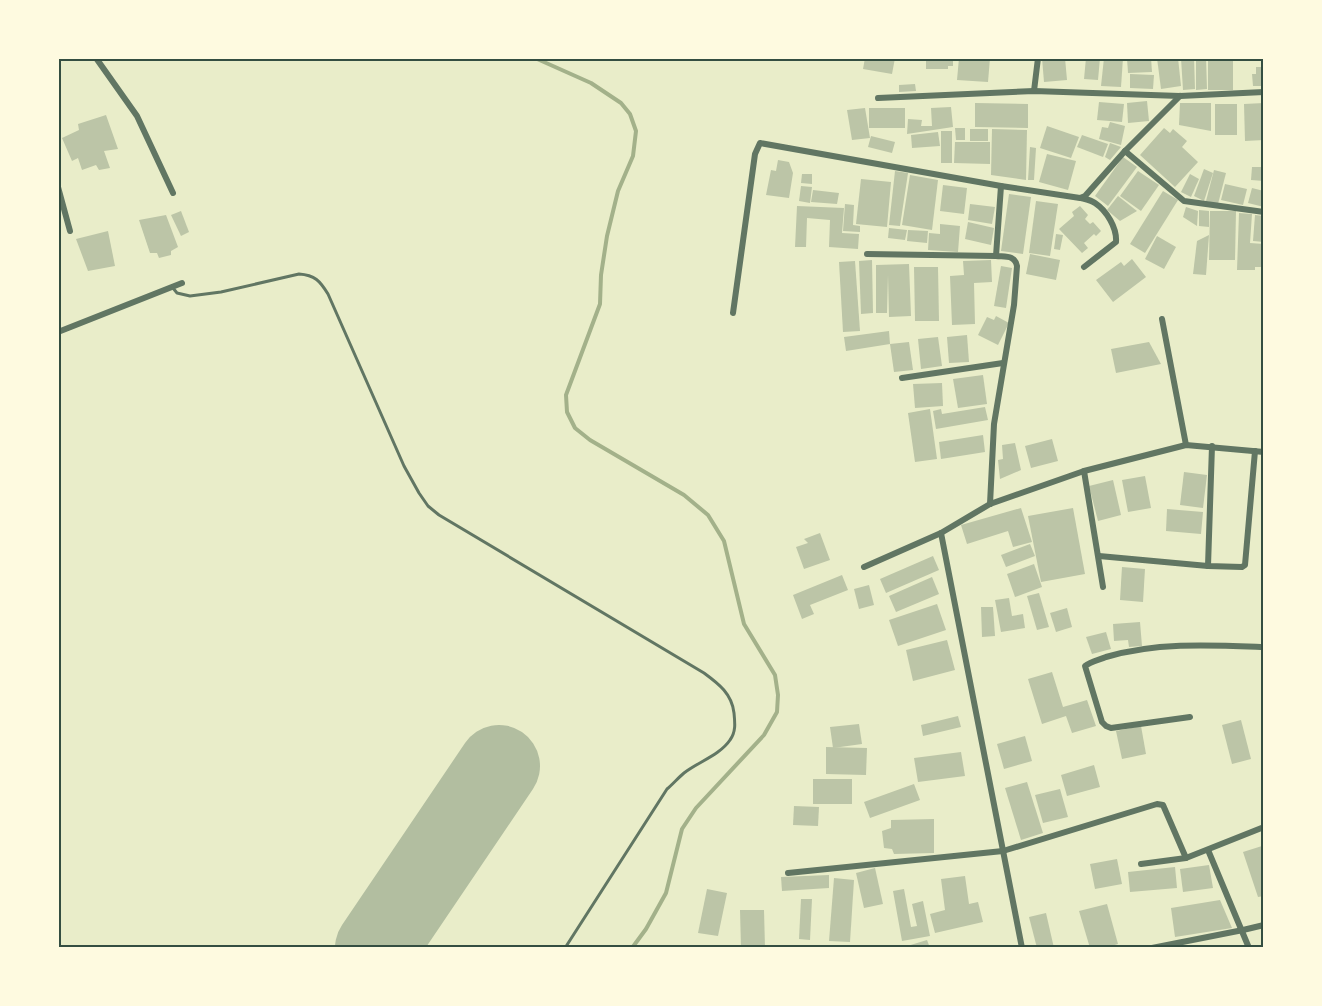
<svg xmlns="http://www.w3.org/2000/svg" width="1322" height="1006" viewBox="0 0 1322 1006" font-family="Jost,sans-serif">
	<rect width="100%" height="100%" fill="#e9edc9"/>
	<g fill="none" stroke-linecap="round" stroke-linejoin="round">
		<polyline stroke="#a3b18a" stroke-width="4" points="535,58 591,83 621,103 630,114 636,131 633,156 618,191 607,236 601,275 600,304 566,395 567,412 575,428 590,440 684,495 708,515 724,541 744,624 775,675 778,695 777,712 764,735 696,808 682,829 666,893 646,929 632,948"/>
		<polyline stroke="#b2bea0" stroke-width="82" points="376,948 499,766"/>
	</g>
	<g fill="#bcc5a7">
		<polygon points="865,58 895,58 892,74 863,69"/>
		<polygon points="926,58 953,58 953,66 948,66 948,69 926,69"/>
		<polygon points="959,58 990,58 988,82 957,80"/>
		<polygon points="1042,58 1065,58 1067,80 1044,82"/>
		<polygon points="1086,58 1100,58 1098,80 1084,79"/>
		<polygon points="1104,58 1123,58 1121,87 1101,86"/>
		<polygon points="1127,58 1151,58 1152,72 1128,73"/>
		<polygon points="1157,58 1178,58 1181,86 1161,89"/>
		<polygon points="1181,58 1194,58 1195,89 1183,90"/>
		<polygon points="1196,58 1206,58 1207,89 1196,90"/>
		<rect x="1208" y="58" width="25" height="32"/>
		<polygon points="1256,67 1264,67 1264,86 1253,86 1252,74 1256,74"/>
		<polygon points="1130,74 1154,75 1153,89 1130,88"/>
		<polygon points="915,84 916,91 899,92 899,85"/>
		<polygon points="1147,101 1149,121 1128,123 1127,103"/>
		<polygon points="1099,102 1124,104 1122,122 1097,120"/>
		<polygon points="975,103 1028,104 1028,128 975,127"/>
		<polygon points="1180,103 1211,103 1211,131 1179,125"/>
		<polygon points="1264,103 1264,140 1245,141 1244,104"/>
		<rect x="1215" y="104" width="22" height="31"/>
		<polygon points="951,107 953,127 907,134 908,119 922,120 921,126 932,126 931,108"/>
		<polygon points="865,108 870,138 852,140 847,110"/>
		<rect x="869" y="108" width="36" height="20"/>
		<polygon points="106,115 118,149 104,151 110,168 99,170 96,165 82,170 78,158 72,161 62,138 79,130 78,124"/>
		<polygon points="1110,122 1125,126 1121,145 1099,139 1102,127 1108,128"/>
		<polygon points="1047,126 1079,137 1071,158 1040,148"/>
		<polygon points="955,128 965,128 965,140 956,140"/>
		<polygon points="1164,128 1170,133 1173,129 1187,141 1182,147 1198,162 1175,187 1140,155"/>
		<rect x="970" y="129" width="18" height="12"/>
		<polygon points="992,129 1027,130 1026,180 991,175"/>
		<rect x="941" y="131" width="11" height="32"/>
		<polygon points="938,132 940,146 912,148 911,135"/>
		<polygon points="1082,135 1108,144 1103,157 1077,147"/>
		<polygon points="871,136 895,142 892,153 868,147"/>
		<polygon points="955,142 990,142 990,164 954,163"/>
		<polygon points="1110,143 1121,147 1110,160 1105,157"/>
		<polygon points="1030,147 1036,148 1034,180 1028,180"/>
		<polygon points="1047,154 1076,161 1068,190 1039,182"/>
		<polygon points="1123,157 1137,167 1108,206 1095,196"/>
		<polygon points="778,160 789,162 793,173 789,198 766,195 771,170 776,171"/>
		<polygon points="1252,167 1264,167 1264,181 1251,180"/>
		<polygon points="1204,169 1213,173 1204,201 1194,196"/>
		<polygon points="1214,170 1226,173 1218,204 1206,201"/>
		<polygon points="895,171 908,173 900,226 889,225"/>
		<polygon points="1138,171 1159,185 1141,211 1120,196"/>
		<polygon points="802,174 812,174 812,184 801,183"/>
		<polygon points="1190,174 1199,179 1191,197 1181,192"/>
		<polygon points="910,175 938,180 932,230 902,225"/>
		<polygon points="861,179 891,182 887,227 856,224"/>
		<polygon points="1225,184 1247,189 1243,205 1221,200"/>
		<polygon points="943,185 967,188 964,214 940,211"/>
		<polygon points="801,186 812,187 810,203 799,201"/>
		<polygon points="1252,188 1264,191 1264,207 1248,203"/>
		<polygon points="813,190 839,193 837,204 811,202"/>
		<polygon points="1163,191 1178,200 1145,253 1130,244"/>
		<polygon points="1009,194 1031,197 1023,254 1001,251"/>
		<polygon points="1118,196 1137,211 1120,221 1107,210"/>
		<polygon points="1036,201 1058,204 1050,256 1029,253"/>
		<polygon points="845,204 854,205 853,225 860,226 860,232 843,231"/>
		<polygon points="970,204 995,207 992,224 968,220"/>
		<polygon points="797,206 844,208 842,233 859,234 858,249 829,247 830,220 807,218 806,247 795,247"/>
		<polygon points="1080,206 1088,215 1085,219 1090,224 1093,222 1101,231 1096,236 1094,234 1084,243 1088,248 1082,253 1059,229 1074,216 1072,212"/>
		<polygon points="1186,207 1198,211 1197,226 1183,217"/>
		<polygon points="1199,210 1209,211 1209,227 1199,226"/>
		<polygon points="181,211 189,232 181,236 171,215"/>
		<polygon points="1210,211 1236,211 1235,260 1209,260"/>
		<polygon points="1239,213 1252,214 1250,243 1264,244 1261,267 1255,267 1255,270 1237,270"/>
		<polygon points="166,215 178,247 171,251 171,255 159,258 157,253 150,253 139,220"/>
		<polygon points="1255,215 1264,216 1264,242 1253,241"/>
		<polygon points="968,222 994,228 991,245 965,239"/>
		<polygon points="940,224 960,226 958,252 928,250 929,233 940,234"/>
		<polygon points="889,228 907,230 905,240 888,238"/>
		<polygon points="908,230 928,231 927,243 907,241"/>
		<polygon points="108,231 115,266 88,271 76,239"/>
		<polygon points="1056,234 1063,235 1060,250 1054,249"/>
		<polygon points="1209,235 1206,275 1193,274 1197,241"/>
		<polygon points="1157,236 1176,247 1164,269 1145,259"/>
		<polygon points="1030,254 1060,260 1056,280 1026,274"/>
		<polygon points="1132,259 1146,277 1113,302 1096,280 1121,262 1124,266"/>
		<polygon points="872,260 873,313 861,314 859,261"/>
		<polygon points="991,260 992,282 974,283 975,324 952,325 950,276 964,275 963,261"/>
		<polygon points="855,261 860,331 843,332 839,262"/>
		<polygon points="909,264 911,316 889,317 888,275 887,313 876,313 876,265"/>
		<polygon points="1001,266 1012,268 1006,308 994,306"/>
		<polygon points="914,267 938,267 939,321 915,321"/>
		<polygon points="996,316 1009,323 998,345 978,335 987,317 994,320"/>
		<polygon points="889,331 890,344 846,351 844,337"/>
		<polygon points="967,335 969,362 949,363 947,337"/>
		<polygon points="938,337 942,366 921,369 918,339"/>
		<polygon points="909,342 913,370 894,372 890,344"/>
		<polygon points="1149,342 1161,364 1116,373 1111,349"/>
		<polygon points="983,375 987,404 958,408 953,379"/>
		<polygon points="942,383 943,406 915,408 913,384"/>
		<polygon points="985,407 988,420 936,429 933,411 941,409 942,414"/>
		<polygon points="930,409 937,459 915,462 908,413"/>
		<polygon points="983,435 985,452 941,459 939,442"/>
		<polygon points="1052,439 1058,461 1031,468 1025,446"/>
		<polygon points="1015,443 1021,470 1000,479 998,460 1003,459 1002,445"/>
		<polygon points="1184,472 1207,475 1203,508 1180,505"/>
		<polygon points="1145,476 1151,508 1128,512 1122,480"/>
		<polygon points="1113,480 1121,515 1098,521 1089,486"/>
		<polygon points="1021,508 1032,542 1013,547 1008,531 967,544 961,525"/>
		<polygon points="1073,508 1085,574 1041,582 1028,516"/>
		<polygon points="1167,509 1203,512 1201,534 1166,531"/>
		<polygon points="820,533 830,560 804,569 796,547 808,543 804,539"/>
		<polygon points="1030,544 1035,556 1006,567 1001,555"/>
		<polygon points="933,556 939,570 886,593 880,579"/>
		<polygon points="1034,564 1042,587 1015,597 1007,574"/>
		<polygon points="1122,567 1145,569 1143,602 1120,600"/>
		<polygon points="842,575 848,590 810,605 814,614 802,619 793,595"/>
		<polygon points="932,577 939,594 896,612 889,596"/>
		<polygon points="869,585 874,605 859,609 854,589"/>
		<polygon points="1039,593 1049,627 1037,630 1027,596"/>
		<polygon points="1009,598 1012,616 1023,614 1025,628 1001,632 995,600"/>
		<polygon points="937,604 946,630 898,646 889,620"/>
		<polygon points="981,607 993,607 995,636 982,637"/>
		<polygon points="1067,608 1072,627 1056,632 1050,613"/>
		<polygon points="1140,622 1142,646 1129,647 1128,640 1114,641 1113,624"/>
		<polygon points="1106,632 1111,649 1092,654 1086,637"/>
		<polygon points="947,640 955,670 913,681 906,650"/>
		<polygon points="1052,672 1063,707 1087,700 1096,726 1072,733 1066,716 1042,724 1028,679"/>
		<polygon points="958,716 961,727 923,736 921,725"/>
		<polygon points="1241,720 1251,759 1232,764 1222,725"/>
		<polygon points="859,724 862,744 833,748 830,727"/>
		<polygon points="1141,726 1146,754 1122,759 1116,731"/>
		<polygon points="1025,736 1032,761 1004,769 997,744"/>
		<polygon points="826,747 867,748 866,775 826,774"/>
		<polygon points="961,752 965,776 918,782 914,758"/>
		<polygon points="1094,765 1100,787 1067,796 1061,775"/>
		<rect x="813" y="779" width="39" height="25"/>
		<polygon points="1027,782 1043,833 1021,840 1005,788"/>
		<polygon points="914,784 920,800 870,818 864,802"/>
		<polygon points="1060,789 1068,817 1043,823 1035,795"/>
		<polygon points="794,806 819,807 818,826 793,825"/>
		<polygon points="934,819 934,853 894,854 892,849 884,848 882,831 891,828 891,820"/>
		<polygon points="1262,846 1264,896 1258,897 1243,852"/>
		<polygon points="1117,859 1122,884 1095,889 1090,864"/>
		<polygon points="1209,865 1213,888 1183,892 1180,869"/>
		<polygon points="1175,867 1177,888 1130,892 1128,872"/>
		<polygon points="875,868 883,904 864,908 856,873"/>
		<polygon points="829,875 829,888 782,891 781,877"/>
		<polygon points="965,876 969,904 978,902 983,922 935,933 930,914 945,910 941,879"/>
		<polygon points="834,878 854,880 850,942 829,941"/>
		<polygon points="707,889 727,893 718,936 698,933"/>
		<polygon points="904,889 911,927 917,926 912,904 923,901 930,936 902,941 893,891"/>
		<polygon points="801,899 812,899 810,940 799,939"/>
		<polygon points="1220,900 1232,928 1175,937 1171,908"/>
		<polygon points="1107,904 1118,944 1105,948 1090,948 1079,911"/>
		<polygon points="740,910 764,910 765,948 741,948"/>
		<polygon points="1046,913 1054,948 1037,948 1029,917"/>
		<polygon points="927,940 930,948 904,948 904,947"/>
	</g>
	<g fill="none" stroke-linecap="round" stroke-linejoin="round">
		<path stroke="#617663" stroke-width="3" d="M173 288 177 293 190 296 221 292 299 274C315 275 320 281 328 294L404 466 419 493 428 506 439 515 704 673C719 684 732 694 734 713 735 723 736 732 730 740 720 755 698 762 684 773 678 778 673 784 667 789L565 948"/>
		<g stroke="#617663" stroke-width="6">
			<polyline points="96,58 137,116 173,193"/>
			<polyline points="1034,91 1038,58"/>
			<polyline points="878,98 1034,91 1180,96 1264,92"/>
			<polyline points="1125,151 1184,201 1264,212"/>
			<polyline points="58,187 70,231"/>
			<path d="M1081 198C1085 199 1091 200 1095 203 1107 211 1117 228 1116 242L1084 267"/>
			<path d="M867 254 996 256C1006 257 1015 255 1017 266L1014 305 994 424 990 504"/>
			<polyline points="996,256 1001,186"/>
			<polyline points="733,313 755,154 760,143 1001,186 1080,198 1085,196 1125,151 1180,96"/>
			<polyline points="1162,319 1186,445"/>
			<polyline points="58,332 182,283"/>
			<polyline points="902,378 1003,363"/>
			<polyline points="1084,471 1103,587"/>
			<polyline points="941,533 1022,948"/>
			<polyline points="1099,556 1208,566 1242,567 1245,565 1255,451"/>
			<polyline points="1208,566 1212,446"/>
			<polyline points="864,567 941,533 990,504 1084,471 1186,445 1264,452"/>
			<path d="M1190 717 1111 728 1106 726 1102 722 1085 666C1091 661 1099 660 1106 657 1157 642 1211 645 1264 647"/>
			<polyline points="1208,850 1249,948"/>
			<polyline points="1141,864 1186,858 1264,827"/>
			<polyline points="788,873 1003,851 1157,804 1163,805 1186,858"/>
			<polyline points="1152,948 1243,930 1264,925"/>
		</g>
	</g>
	<rect width="1322" height="1006" fill="none" stroke="#fefae0" stroke-width="120"/>
	<rect x="60" y="60" width="1202" height="886" fill="none" stroke="#344e41" stroke-width="2"/>
</svg>
